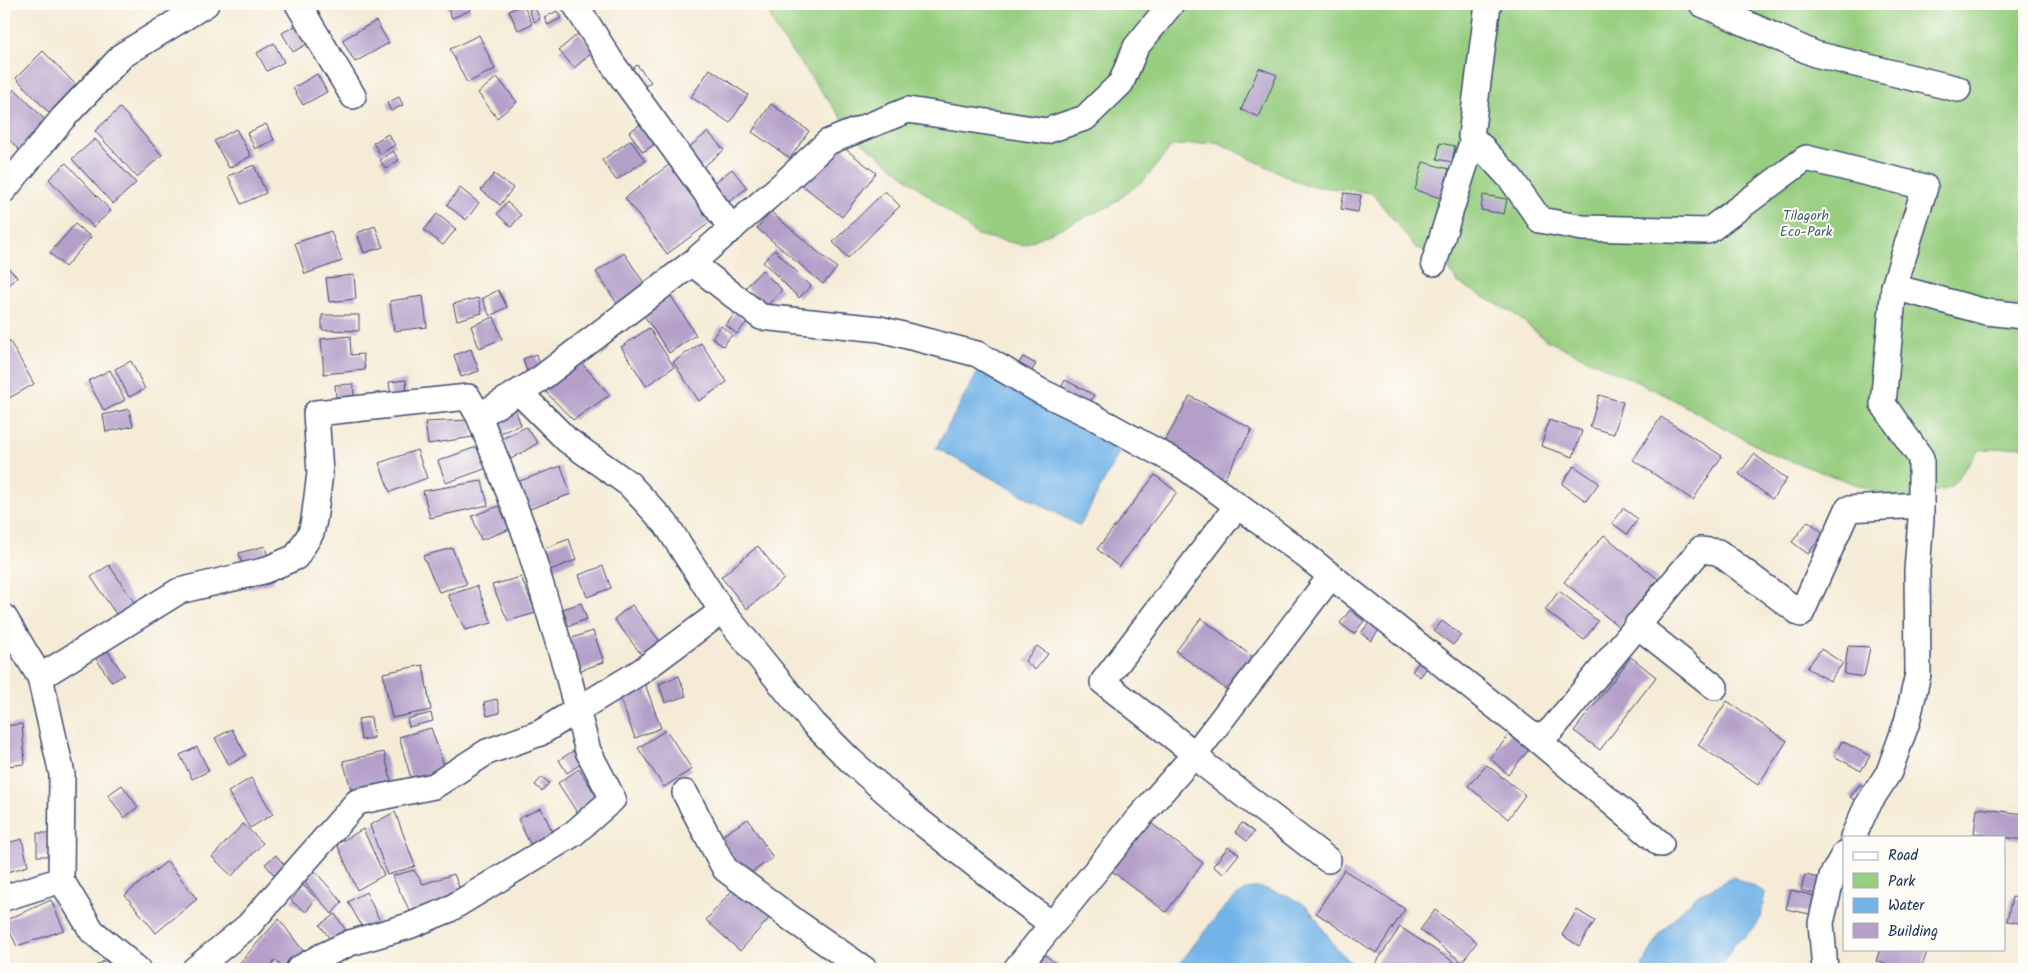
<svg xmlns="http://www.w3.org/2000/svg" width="2028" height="973" viewBox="0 0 2028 973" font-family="Kalam,sans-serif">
	<rect width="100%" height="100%" fill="#fdfcf7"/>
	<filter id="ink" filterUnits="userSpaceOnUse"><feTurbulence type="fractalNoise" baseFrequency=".02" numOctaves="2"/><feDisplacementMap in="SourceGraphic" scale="10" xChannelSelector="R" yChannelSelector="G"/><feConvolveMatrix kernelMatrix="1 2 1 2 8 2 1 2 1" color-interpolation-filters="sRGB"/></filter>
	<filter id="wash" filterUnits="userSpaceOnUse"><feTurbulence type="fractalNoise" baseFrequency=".0096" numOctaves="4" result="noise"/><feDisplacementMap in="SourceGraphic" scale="20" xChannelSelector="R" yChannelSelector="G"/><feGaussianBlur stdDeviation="1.12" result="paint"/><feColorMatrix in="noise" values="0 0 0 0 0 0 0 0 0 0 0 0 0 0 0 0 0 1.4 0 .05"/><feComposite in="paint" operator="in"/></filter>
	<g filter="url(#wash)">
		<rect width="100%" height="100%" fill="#f5ebd6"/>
		<polygon fill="#97ce80" stroke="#597e6f" points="765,4 2024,4 2024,446 1979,450 1950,488 1900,500 1771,454 1665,395 1546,340 1513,313 1457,282 1441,255 1416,248 1372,193 1304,185 1217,142 1172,146 1145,179 1110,206 1023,245 977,235 855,136 777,32"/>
		<g fill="#73b4e8" stroke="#4772a3">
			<polygon points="979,370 1122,447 1080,526 936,448"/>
			<polygon points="1733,877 1765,892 1761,918 1746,936 1735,942 1721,969 1642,969 1643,964 1661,932 1695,897"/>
			<path d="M1263 888 1289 896 1307 906 1337 949 1358 969H1176C1189 952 1229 895 1248 889 1252 887 1258 888 1263 888Z"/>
		</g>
		<g id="blocks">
			<g fill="#b49fc9">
				<polygon points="446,4 468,4 471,10 452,18"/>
				<polygon points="523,4 532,24 518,30 509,11"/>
				<polygon points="535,8 540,19 534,22 529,10"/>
				<polygon points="557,11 561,18 548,25 544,18"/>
				<polygon points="376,21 389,43 355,62 342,40"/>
				<polygon points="302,22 312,41 293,52 282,33"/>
				<polygon points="579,33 594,51 574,68 559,50"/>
				<polygon points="479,35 495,69 467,83 450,49"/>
				<polygon points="274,43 284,62 267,71 257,53"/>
				<polygon points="43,51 79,88 51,115 16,78"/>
				<polygon points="637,65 651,82 637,92 624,76"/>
				<polygon points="1259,68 1277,75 1259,117 1241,110"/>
				<polygon points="710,69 748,95 730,123 691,97"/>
				<polygon points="317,74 327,92 303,105 293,88"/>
				<polygon points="497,77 517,102 497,118 478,93"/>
				<polygon points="15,89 50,125 22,153 4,134 4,100"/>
				<polygon points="399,97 403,105 391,111 387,103"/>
				<polygon points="771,104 809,131 790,158 752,132"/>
				<polygon points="120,108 162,155 137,177 95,131"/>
				<polygon points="647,120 660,140 643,152 629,132"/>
				<polygon points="266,124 274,140 255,149 247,133"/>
				<polygon points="236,129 251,156 229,168 214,141"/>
				<polygon points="708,132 724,150 698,171 683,152"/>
				<polygon points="388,134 395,145 380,154 373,143"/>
				<polygon points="95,139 136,183 113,204 72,159"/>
				<polygon points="631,140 645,161 616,180 602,160"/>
				<polygon points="835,141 876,173 842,217 801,184"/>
				<polygon points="1440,143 1455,146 1452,162 1437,159"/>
				<polygon points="393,151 399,160 386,169 380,160"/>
				<polygon points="674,161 716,218 667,254 625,198"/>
				<polygon points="1423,162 1449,169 1441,198 1415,190"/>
				<polygon points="66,163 111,211 93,227 49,179"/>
				<polygon points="254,165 266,193 241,204 228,176"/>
				<polygon points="732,169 747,188 721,208 706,189"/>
				<polygon points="494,174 513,188 500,205 481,190"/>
				<polygon points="460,188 479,203 466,220 447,205"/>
				<polygon points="885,191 900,206 848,258 833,242"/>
				<polygon points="1344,193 1361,195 1358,212 1341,209"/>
				<polygon points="1483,195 1507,199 1504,214 1481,210"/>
				<polygon points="507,202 521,215 511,227 497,214"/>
				<polygon points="771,212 837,268 823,284 757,228"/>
				<polygon points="437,214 456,229 443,245 424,230"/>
				<polygon points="75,224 91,237 65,267 50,253"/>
				<polygon points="375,226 383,247 364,253 357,233"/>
				<polygon points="331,231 342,261 305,274 295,243"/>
				<polygon points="775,250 811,286 799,298 763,262"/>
				<polygon points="624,253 650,292 622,311 596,272"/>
				<polygon points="4,264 17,277 4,289"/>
				<polygon points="762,270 782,290 766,307 746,287"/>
				<polygon points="354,275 356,299 329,302 326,278"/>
				<polygon points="498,290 507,307 490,316 482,299"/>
				<polygon points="423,296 427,327 394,331 390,301"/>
				<polygon points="671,296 696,335 669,353 643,314"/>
				<polygon points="478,298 482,313 457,320 453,304"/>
				<polygon points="735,313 747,322 737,334 726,325"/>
				<polygon points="322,315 359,315 359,331 322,330"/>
				<polygon points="494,317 502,339 479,348 471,326"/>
				<polygon points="721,326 732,335 723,346 712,338"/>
				<polygon points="649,328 674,367 646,386 621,347"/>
				<polygon points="350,336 351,355 363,354 365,370 324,374 321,339"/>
				<polygon points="9,340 34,384 4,401 4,343"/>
				<polygon points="701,343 727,382 699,401 673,362"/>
				<polygon points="471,349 479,371 461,377 454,355"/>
				<polygon points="536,354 541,367 527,372 523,359"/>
				<polygon points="1023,357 1036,364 1027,379 1014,371"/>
				<polygon points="578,359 610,395 573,420 540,386"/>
				<polygon points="131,361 145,389 129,397 115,369"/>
				<polygon points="110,370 125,400 104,411 88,381"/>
				<polygon points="406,380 407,396 391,397 389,382"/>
				<polygon points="1065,380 1094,395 1087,408 1059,392"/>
				<polygon points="353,384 354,396 336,397 335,385"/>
				<polygon points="1599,395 1623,402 1614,434 1590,427"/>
				<polygon points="1190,396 1252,429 1222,483 1160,450"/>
				<polygon points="129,409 133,426 106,432 103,415"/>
				<polygon points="515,409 521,425 497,434 490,418"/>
				<polygon points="1661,417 1722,456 1693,500 1633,460"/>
				<polygon points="471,420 473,437 428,444 425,422"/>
				<polygon points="1549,420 1582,431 1573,457 1541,446"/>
				<polygon points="526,427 538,443 511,459 500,440"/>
				<polygon points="479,446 487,468 446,483 438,461"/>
				<polygon points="417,450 427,478 390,492 379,463"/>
				<polygon points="1754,454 1787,479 1772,499 1739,474"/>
				<polygon points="561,466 571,494 527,510 517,482"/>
				<polygon points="1574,466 1599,483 1586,501 1562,484"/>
				<polygon points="1155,475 1177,492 1119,567 1097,549"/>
				<polygon points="482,481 488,505 430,518 423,491"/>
				<polygon points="505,504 513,528 481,540 472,516"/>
				<polygon points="1623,508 1638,519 1627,534 1612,523"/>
				<polygon points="1808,521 1824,533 1808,554 1792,542"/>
				<polygon points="1604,535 1658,579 1619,627 1564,582"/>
				<polygon points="569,539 576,560 548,571 540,550"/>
				<polygon points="265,546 274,582 248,589 239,553"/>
				<polygon points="758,546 784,579 747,609 721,577"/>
				<polygon points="452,548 467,584 439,592 423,556"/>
				<polygon points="109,565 140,611 122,623 91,577"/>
				<polygon points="603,566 611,588 587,597 579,575"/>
				<polygon points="521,577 536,613 508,621 492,585"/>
				<polygon points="477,586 492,623 465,630 448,595"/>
				<polygon points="1559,591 1598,621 1584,640 1545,610"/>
				<polygon points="581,603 587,619 569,626 563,609"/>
				<polygon points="632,605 662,644 644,658 614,619"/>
				<polygon points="1350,610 1364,621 1354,634 1340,623"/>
				<polygon points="1201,618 1257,660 1232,694 1176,651"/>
				<polygon points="1442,621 1461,635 1453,645 1434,631"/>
				<polygon points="1369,623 1379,630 1371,641 1361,633"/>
				<polygon points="593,631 604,662 576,672 566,640"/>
				<polygon points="1037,646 1048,654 1035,670 1025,661"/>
				<polygon points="1848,646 1870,647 1864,677 1844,674"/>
				<polygon points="1821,649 1843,663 1830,681 1807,668"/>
				<polygon points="107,650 124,675 112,682 95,657"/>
				<polygon points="1631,657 1656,677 1600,750 1574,731"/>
				<polygon points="1422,658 1430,664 1420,677 1412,671"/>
				<polygon points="423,665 431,710 392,718 383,673"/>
				<polygon points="679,676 686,696 665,703 659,684"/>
				<polygon points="645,684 661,728 635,738 618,693"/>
				<polygon points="497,699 500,713 487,716 484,702"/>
				<polygon points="1727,701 1787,741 1758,785 1698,745"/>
				<polygon points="431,713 433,721 409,727 407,719"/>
				<polygon points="371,717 374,738 361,740 358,719"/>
				<polygon points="22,724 25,764 6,766 4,726"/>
				<polygon points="431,728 447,774 413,785 399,737"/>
				<polygon points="232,729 246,755 229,765 215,738"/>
				<polygon points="666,730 692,769 664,787 638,748"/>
				<polygon points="1511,733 1531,747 1508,775 1490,758"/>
				<polygon points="1842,741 1870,756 1861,771 1834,756"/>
				<polygon points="197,747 209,771 192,779 180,755"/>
				<polygon points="573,751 582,763 567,773 559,760"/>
				<polygon points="384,752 393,789 354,799 343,761"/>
				<polygon points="1487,765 1525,795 1508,819 1468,786"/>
				<polygon points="579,769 599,800 578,814 558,783"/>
				<polygon points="542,777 549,783 542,791 535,785"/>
				<polygon points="251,778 273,814 250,828 228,792"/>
				<polygon points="1860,784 1866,789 1856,801 1850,797"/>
				<polygon points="122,785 138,807 124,818 108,795"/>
				<polygon points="541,808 555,837 532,848 518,819"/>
				<polygon points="1977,808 2024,814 2024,840 1974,833"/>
				<polygon points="395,812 415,866 387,875 370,825"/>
				<polygon points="748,819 773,858 746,876 720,837"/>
				<polygon points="1147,820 1203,863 1166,912 1109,869"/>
				<polygon points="1242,823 1254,832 1247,841 1235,832"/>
				<polygon points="243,824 263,843 232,876 212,857"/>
				<polygon points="363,829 384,875 357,890 337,844"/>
				<rect x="37" y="833" width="15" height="23"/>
				<polygon points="22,839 28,866 4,873 4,844"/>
				<polygon points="1228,847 1239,854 1223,874 1213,866"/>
				<polygon points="276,855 291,873 280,882 265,864"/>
				<polygon points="167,861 197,899 156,933 125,895"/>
				<polygon points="314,870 342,902 332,914 304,882"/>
				<polygon points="414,870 423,884 454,874 462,895 413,917 392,876"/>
				<polygon points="1344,870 1405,909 1376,953 1316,913"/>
				<polygon points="1805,875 1824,879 1820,895 1801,890"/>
				<polygon points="738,884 772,915 740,951 706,920"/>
				<polygon points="303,885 316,898 306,912 291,901"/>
				<polygon points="1791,890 1815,896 1810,914 1786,909"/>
				<polygon points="366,892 380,921 365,931 348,902"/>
				<polygon points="2012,897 2024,899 2024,924 2007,921"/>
				<polygon points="51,900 64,930 17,946 4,921"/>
				<polygon points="1435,910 1477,942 1462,962 1420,930"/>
				<polygon points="1577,910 1595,921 1579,946 1562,935"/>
				<polygon points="335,914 349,935 335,946 320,925"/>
				<polygon points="279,919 307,956 295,969 284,969 275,960 270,969 234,969"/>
				<polygon points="1400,927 1460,966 1458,969 1372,969"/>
				<polygon points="1880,949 1928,949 1921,969 1901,969 1876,961"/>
				<polygon points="1045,955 1063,969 1034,969"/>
				<polygon points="106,960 111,969 90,969"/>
			</g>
		</g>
	</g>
	<g filter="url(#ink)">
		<use href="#blocks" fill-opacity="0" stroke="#3c4b70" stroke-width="1"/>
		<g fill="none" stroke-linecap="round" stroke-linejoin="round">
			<defs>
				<g id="street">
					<polyline points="298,4 353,96"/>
					<polyline points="575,4 612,63 732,229"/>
					<polyline points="1488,4 1471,136 1511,179 1540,220 1583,228 1708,231 1806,158 1925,187 1894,287"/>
					<polyline points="1702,4 1815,54 1958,89"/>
					<polyline points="4,190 63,118 123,55 206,4"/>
					<polyline points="692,263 761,317 880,329 977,354 1040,391 1092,416 1183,466 1301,552 1529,733 1541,738 1553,728 1700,550 1718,552 1801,614 1848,509 1921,505"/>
					<polyline points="1434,263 1470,149 1483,148"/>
					<polyline points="519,392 567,440 629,484 666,524 722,611 813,723 851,761 917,819 1051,924"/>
					<polyline points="1237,506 1103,682 1195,754 1205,765 1328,860"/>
					<polyline points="4,617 40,677 62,774 61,880 92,931 137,969"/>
					<polyline points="1637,625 1715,687"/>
					<polyline points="40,677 179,591 263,571 296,557 311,533 314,520 320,473 316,413 468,397 479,416"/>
					<polyline points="1529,733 1661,844"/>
					<polyline points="685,793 725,869 796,922 864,969"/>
					<polyline points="1853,837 1867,806 1889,772 1907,722 1918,674 1917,571 1921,518 1921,458 1883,404 1894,287 1986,312 2024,316"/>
					<polyline points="4,898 61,880"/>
					<polyline points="195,969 248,926 357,802 434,786 487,752 540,733 577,710 567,671 526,536 479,416 540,379 692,263 784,183 828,142 908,110 1046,131 1085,118 1121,83 1136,47 1171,4"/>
					<polyline points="299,969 322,956 350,943 409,926 448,910 573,834 613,799 588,751 577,710 640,672 722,611"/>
					<polyline points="1016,969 1137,820 1195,754 1331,576"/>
					<polyline points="1825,969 1821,923 1832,876 1844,854"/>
				</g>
			</defs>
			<use href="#street" stroke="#3c4b70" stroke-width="28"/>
			<use href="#street" stroke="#fff" stroke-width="25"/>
		</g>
	</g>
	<g text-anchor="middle" stroke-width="4" stroke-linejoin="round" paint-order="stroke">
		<g font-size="14" fill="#405f68" stroke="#fdfcf7">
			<text x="1806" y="220">Tilagorh<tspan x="1806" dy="16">Eco-Park</tspan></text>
		</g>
	</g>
	<rect width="2028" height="973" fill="none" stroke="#fdfcf7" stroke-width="20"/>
	<rect x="1843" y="836" width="162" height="115" fill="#fdfcf7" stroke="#a3aaba"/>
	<rect x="1853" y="852" width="25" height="8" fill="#ffffff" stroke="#a3aaba"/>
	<text x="1888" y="860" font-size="15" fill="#1b2f5e">Road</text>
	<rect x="1853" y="873" width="25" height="15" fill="#97ce80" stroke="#a3aaba"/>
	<text x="1888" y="886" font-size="15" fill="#1b2f5e">Park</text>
	<rect x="1853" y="898" width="25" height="15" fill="#73b4e8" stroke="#a3aaba"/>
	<text x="1888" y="910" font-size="15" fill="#1b2f5e">Water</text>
	<rect x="1853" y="923" width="25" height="15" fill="#b49fc9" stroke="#a3aaba"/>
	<text x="1888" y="936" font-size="15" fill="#1b2f5e">Building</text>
</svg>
